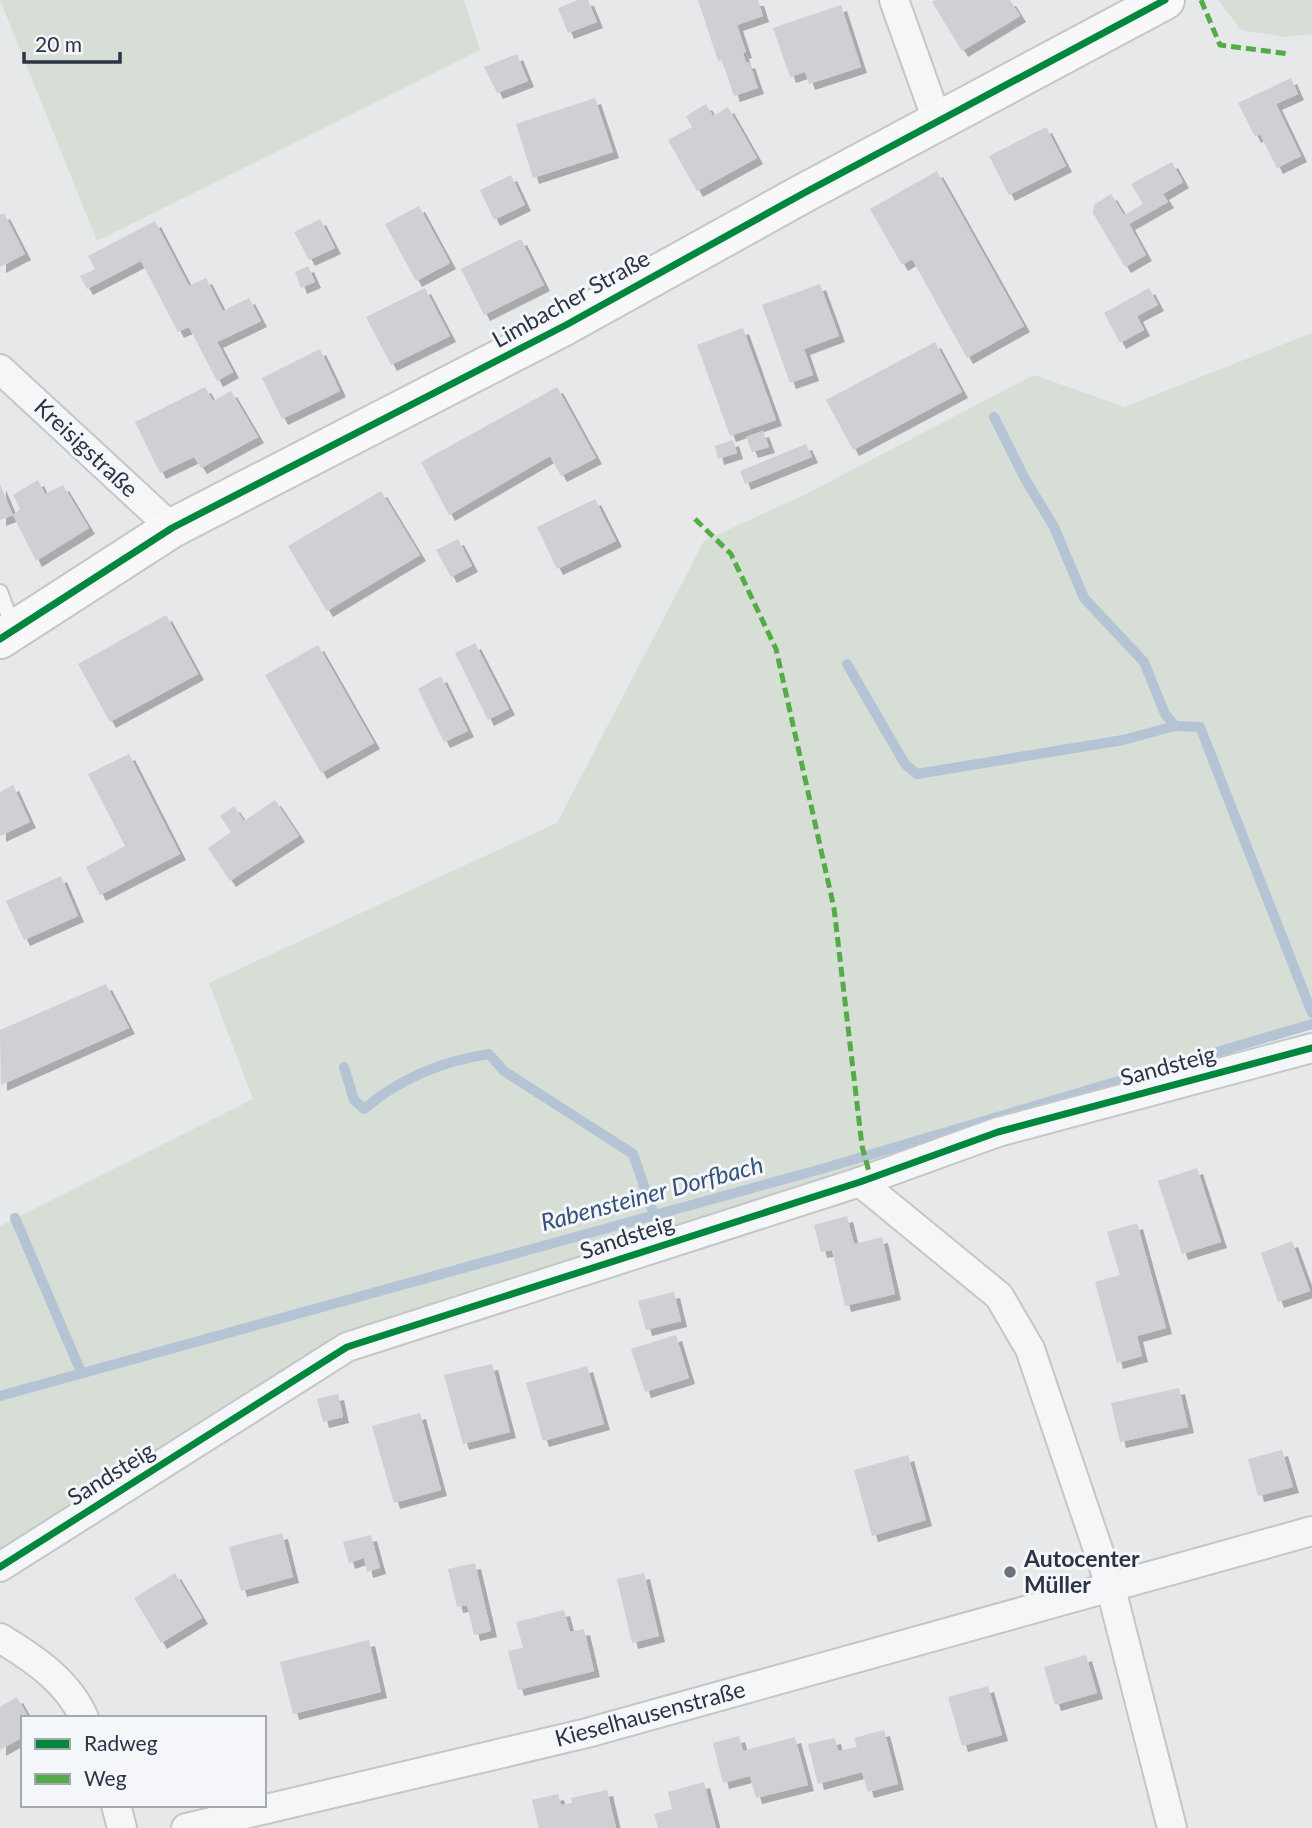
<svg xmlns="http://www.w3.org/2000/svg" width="1312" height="1828" viewBox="0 0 1312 1828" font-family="Lato,sans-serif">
	<defs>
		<filter id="shadow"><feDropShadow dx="6" dy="6" stdDeviation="0" flood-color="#0004"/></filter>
	</defs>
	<rect width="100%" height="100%" fill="#e6e8ea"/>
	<g fill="#d6ded6">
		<polygon points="0,0 464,0 480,50 97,241"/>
		<polygon points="1218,0 1312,0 1312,34 1286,37 1241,30"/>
		<polygon points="1312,333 1312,1024 332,1347 0,1548 0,1226 253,1099 209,983 557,823 704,541 808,493 1034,375 1125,407"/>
	</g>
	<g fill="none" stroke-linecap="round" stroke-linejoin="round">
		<g stroke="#b4c4d5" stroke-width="10">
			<polyline points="994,417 1024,477 1054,527 1084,598 1144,662 1165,714 1175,726"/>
			<polyline points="847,664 905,764 917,774 1123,740 1175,726 1200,727 1312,1013"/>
			<path d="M344 1067 354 1100 364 1109C399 1079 443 1061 489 1054L504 1071 633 1154 654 1215"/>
			<polyline points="15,1218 81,1372"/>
			<polyline points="0,1396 825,1168 1312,1024"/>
		</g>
	</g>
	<g fill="#ced0d3" filter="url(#shadow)">
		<polygon points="578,0 588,0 597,22 568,33 558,8"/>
		<polygon points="698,0 758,0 763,16 737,25 746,52 743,53 746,63 749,62 758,88 734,96 722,60 718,61"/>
		<polygon points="936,0 1010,0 1020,16 962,51 932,2"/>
		<polygon points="841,5 861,67 809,84 805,72 790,77 773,28"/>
		<polygon points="517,54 528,81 497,93 484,67"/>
		<polygon points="1291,78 1298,94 1276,104 1301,156 1277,168 1260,134 1255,137 1238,103"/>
		<polygon points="595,98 613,152 533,178 516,124"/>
		<polygon points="706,104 713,116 728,107 757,158 697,191 668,140 692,127 686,116"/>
		<polygon points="1046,127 1066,166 1009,195 989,156"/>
		<polygon points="1172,162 1183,182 1163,194 1168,202 1129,224 1146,255 1125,267 1093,213 1094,205 1111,194 1124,215 1143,204 1131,184"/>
		<polygon points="937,171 1024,326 967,358 912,259 902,265 870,209"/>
		<polygon points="511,175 525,205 494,220 480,190"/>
		<polygon points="419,206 450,263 416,281 385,224"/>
		<polygon points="4,213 25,254 0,267 0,215"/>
		<polygon points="320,219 335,248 309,260 294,232"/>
		<polygon points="155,221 189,286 206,278 223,311 249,298 261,321 217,342 233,372 217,381 189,327 178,332 141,261 87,289 80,276 95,269 88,256"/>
		<polygon points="521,239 544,285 484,315 461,269"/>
		<polygon points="308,266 315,282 301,288 295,272"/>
		<polygon points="820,284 839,336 804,349 813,375 790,383 762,305"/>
		<polygon points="425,288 450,336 391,365 366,317"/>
		<polygon points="1149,288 1158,305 1137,316 1144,330 1120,343 1104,313"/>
		<polygon points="743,328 776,420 730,436 697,345"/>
		<polygon points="935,342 962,392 853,450 826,400"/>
		<polygon points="320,349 340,391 282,419 262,378"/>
		<polygon points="205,387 213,401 231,391 258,437 201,468 194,457 160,473 135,422"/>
		<polygon points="557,387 596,458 561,476 550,456 449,515 421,462"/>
		<polygon points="763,431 769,447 752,452 746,437"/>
		<polygon points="733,440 737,453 718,459 715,446"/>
		<polygon points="806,444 812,457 745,484 740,471"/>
		<polygon points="38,480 45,494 63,485 89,528 36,561 13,515 0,520 0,484 13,515 20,509 13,495"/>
		<polygon points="381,491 420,555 327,611 288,546"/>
		<polygon points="595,499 616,541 557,569 537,527"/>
		<polygon points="458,539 472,566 451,577 436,550"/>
		<polygon points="166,615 198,674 110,722 78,664"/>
		<polygon points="475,643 509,709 488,720 455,653"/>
		<polygon points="318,645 374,743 321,773 265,675"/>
		<polygon points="441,676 468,731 444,742 418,689"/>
		<polygon points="129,754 180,854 100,895 86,867 125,846 88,774"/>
		<polygon points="13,785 30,822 0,836 0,792"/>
		<polygon points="275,800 299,836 230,881 208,848 231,832 220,816 234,806 244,821"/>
		<polygon points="61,876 78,916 24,940 6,901"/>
		<polygon points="106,984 129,1028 1,1085 0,1030"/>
		<polygon points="1197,1168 1221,1242 1182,1254 1158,1181"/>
		<polygon points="847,1216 854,1244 882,1237 895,1294 845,1306 832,1250 821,1252 814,1225"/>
		<polygon points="1137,1223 1166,1328 1137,1336 1142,1356 1117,1363 1095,1282 1120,1275 1107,1232"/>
		<polygon points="1292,1241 1310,1291 1278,1302 1261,1253"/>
		<polygon points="674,1292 681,1321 646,1330 638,1301"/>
		<polygon points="676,1335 689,1378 645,1392 631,1349"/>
		<polygon points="492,1364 510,1432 463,1444 444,1375"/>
		<polygon points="587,1366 604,1424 543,1441 526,1383"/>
		<polygon points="1179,1388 1188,1427 1120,1442 1111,1403"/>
		<polygon points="338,1394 343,1417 323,1422 317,1399"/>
		<polygon points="420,1413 441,1490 394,1503 372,1426"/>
		<polygon points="1282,1450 1293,1487 1258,1496 1248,1459"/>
		<polygon points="908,1455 926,1520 872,1536 854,1470"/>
		<polygon points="282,1533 293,1577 241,1591 229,1547"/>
		<polygon points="371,1535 380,1568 367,1572 364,1558 349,1563 343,1542"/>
		<polygon points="475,1563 491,1631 474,1635 467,1605 457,1607 448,1569"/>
		<polygon points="175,1573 202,1618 161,1643 134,1598"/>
		<polygon points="644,1573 659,1636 632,1643 617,1579"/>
		<polygon points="564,1610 570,1632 584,1629 594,1671 518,1690 508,1651 523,1648 516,1622"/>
		<polygon points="369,1640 381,1692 293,1714 280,1662"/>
		<polygon points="1086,1655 1097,1693 1055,1705 1044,1667"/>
		<polygon points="988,1686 1002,1735 962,1746 948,1697"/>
		<polygon points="17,1697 29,1718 23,1718 23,1737 0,1750 0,1707"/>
		<polygon points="884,1730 898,1784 868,1792 862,1772 818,1784 808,1744 835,1738 838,1751 857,1747 854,1738"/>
		<polygon points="739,1736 743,1751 795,1737 808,1785 756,1798 750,1776 723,1783 713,1743"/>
		<polygon points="704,1782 716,1828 658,1828 654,1814 672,1809 668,1792"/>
		<polygon points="607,1790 616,1828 539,1828 532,1800 558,1794 561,1805 572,1803 571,1798"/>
	</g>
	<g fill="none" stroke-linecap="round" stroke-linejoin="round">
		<defs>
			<polyline id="lane" points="0,592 14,629"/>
			<g id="street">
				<polyline points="894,0 938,123"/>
				<polyline points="0,369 172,528"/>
				<polyline points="860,1182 999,1296 1030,1349 1110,1585 1172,1828"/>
				<polyline points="0,1567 347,1347 860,1182 998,1132 1312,1048"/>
				<path d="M0 1638C33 1658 68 1681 84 1718"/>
				<polyline points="116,1805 122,1828"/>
				<polyline points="186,1828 587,1733 1312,1531"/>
			</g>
			<polyline id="secondary" points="0,639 172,528 566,325 804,193 1165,0"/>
		</defs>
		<use href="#lane" stroke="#c4c6c8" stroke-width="18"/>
		<use href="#street" stroke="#c4c6c8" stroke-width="32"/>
		<use href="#secondary" stroke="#c4c6c8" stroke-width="42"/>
		<use href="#lane" stroke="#f5f6f7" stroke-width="14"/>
		<use href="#street" stroke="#f5f6f7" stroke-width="28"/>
		<use href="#secondary" stroke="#f8f8f8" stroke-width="38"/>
		<g stroke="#54ac47" stroke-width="5" stroke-dasharray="10 5" stroke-linecap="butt">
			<polyline points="1201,0 1220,45 1290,54"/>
			<polyline points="695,519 731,554 776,649 834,908 862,1146 871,1179"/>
		</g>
		<defs>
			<g id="cycleway">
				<polyline points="0,639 172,528 566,325 804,193 1165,0"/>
				<polyline points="0,1567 347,1347 860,1182 998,1132 1312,1048"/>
			</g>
		</defs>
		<use href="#cycleway" stroke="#f4f6f9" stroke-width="11"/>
		<use href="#cycleway" stroke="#00873e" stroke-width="7"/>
	</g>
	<circle fill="#6c737f" stroke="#f4f6f9" stroke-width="2.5" cx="1010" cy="1572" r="7"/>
	<g text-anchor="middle" stroke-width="6" stroke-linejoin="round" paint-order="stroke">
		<g font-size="23" fill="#2b3445" stroke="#f4f6f9">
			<text transform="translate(571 299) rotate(-29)" y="8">Limbacher Straße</text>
			<text transform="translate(86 448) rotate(43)" y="8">Kreisigstraße</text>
			<text transform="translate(1168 1066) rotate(-15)" y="8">Sandsteig</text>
			<text transform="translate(627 1237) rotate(-18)" y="8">Sandsteig</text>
			<text transform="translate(111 1474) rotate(-32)" y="8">Sandsteig</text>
			<text transform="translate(650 1714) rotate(-15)" y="8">Kieselhausenstraße</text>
		</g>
		<g font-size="23" font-weight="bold" fill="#2b3445" stroke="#f4f6f9" text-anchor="start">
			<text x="1024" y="1567">Autocenter<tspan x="1024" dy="26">Müller</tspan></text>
		</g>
		<g font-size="24" font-style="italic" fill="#34527a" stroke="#f4f6f9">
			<text transform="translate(652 1194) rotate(-15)" y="8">Rabensteiner Dorfbach</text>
		</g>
	</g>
	<rect x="21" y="1716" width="245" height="91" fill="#f4f6f9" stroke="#a4a8b1" stroke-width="2"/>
	<rect x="35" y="1739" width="35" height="10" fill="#00873e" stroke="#a4a8b1" stroke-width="2"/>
	<text x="84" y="1751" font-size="21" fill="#2b3445">Radweg</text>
	<rect x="35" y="1774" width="35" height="10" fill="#54ac47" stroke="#a4a8b1" stroke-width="2"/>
	<text x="84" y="1786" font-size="21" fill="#2b3445">Weg</text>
	<path d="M24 52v10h96v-10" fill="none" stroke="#2b3445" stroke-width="3.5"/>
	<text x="35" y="52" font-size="21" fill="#2b3445" stroke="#f4f6f9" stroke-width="5" paint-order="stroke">20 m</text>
</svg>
